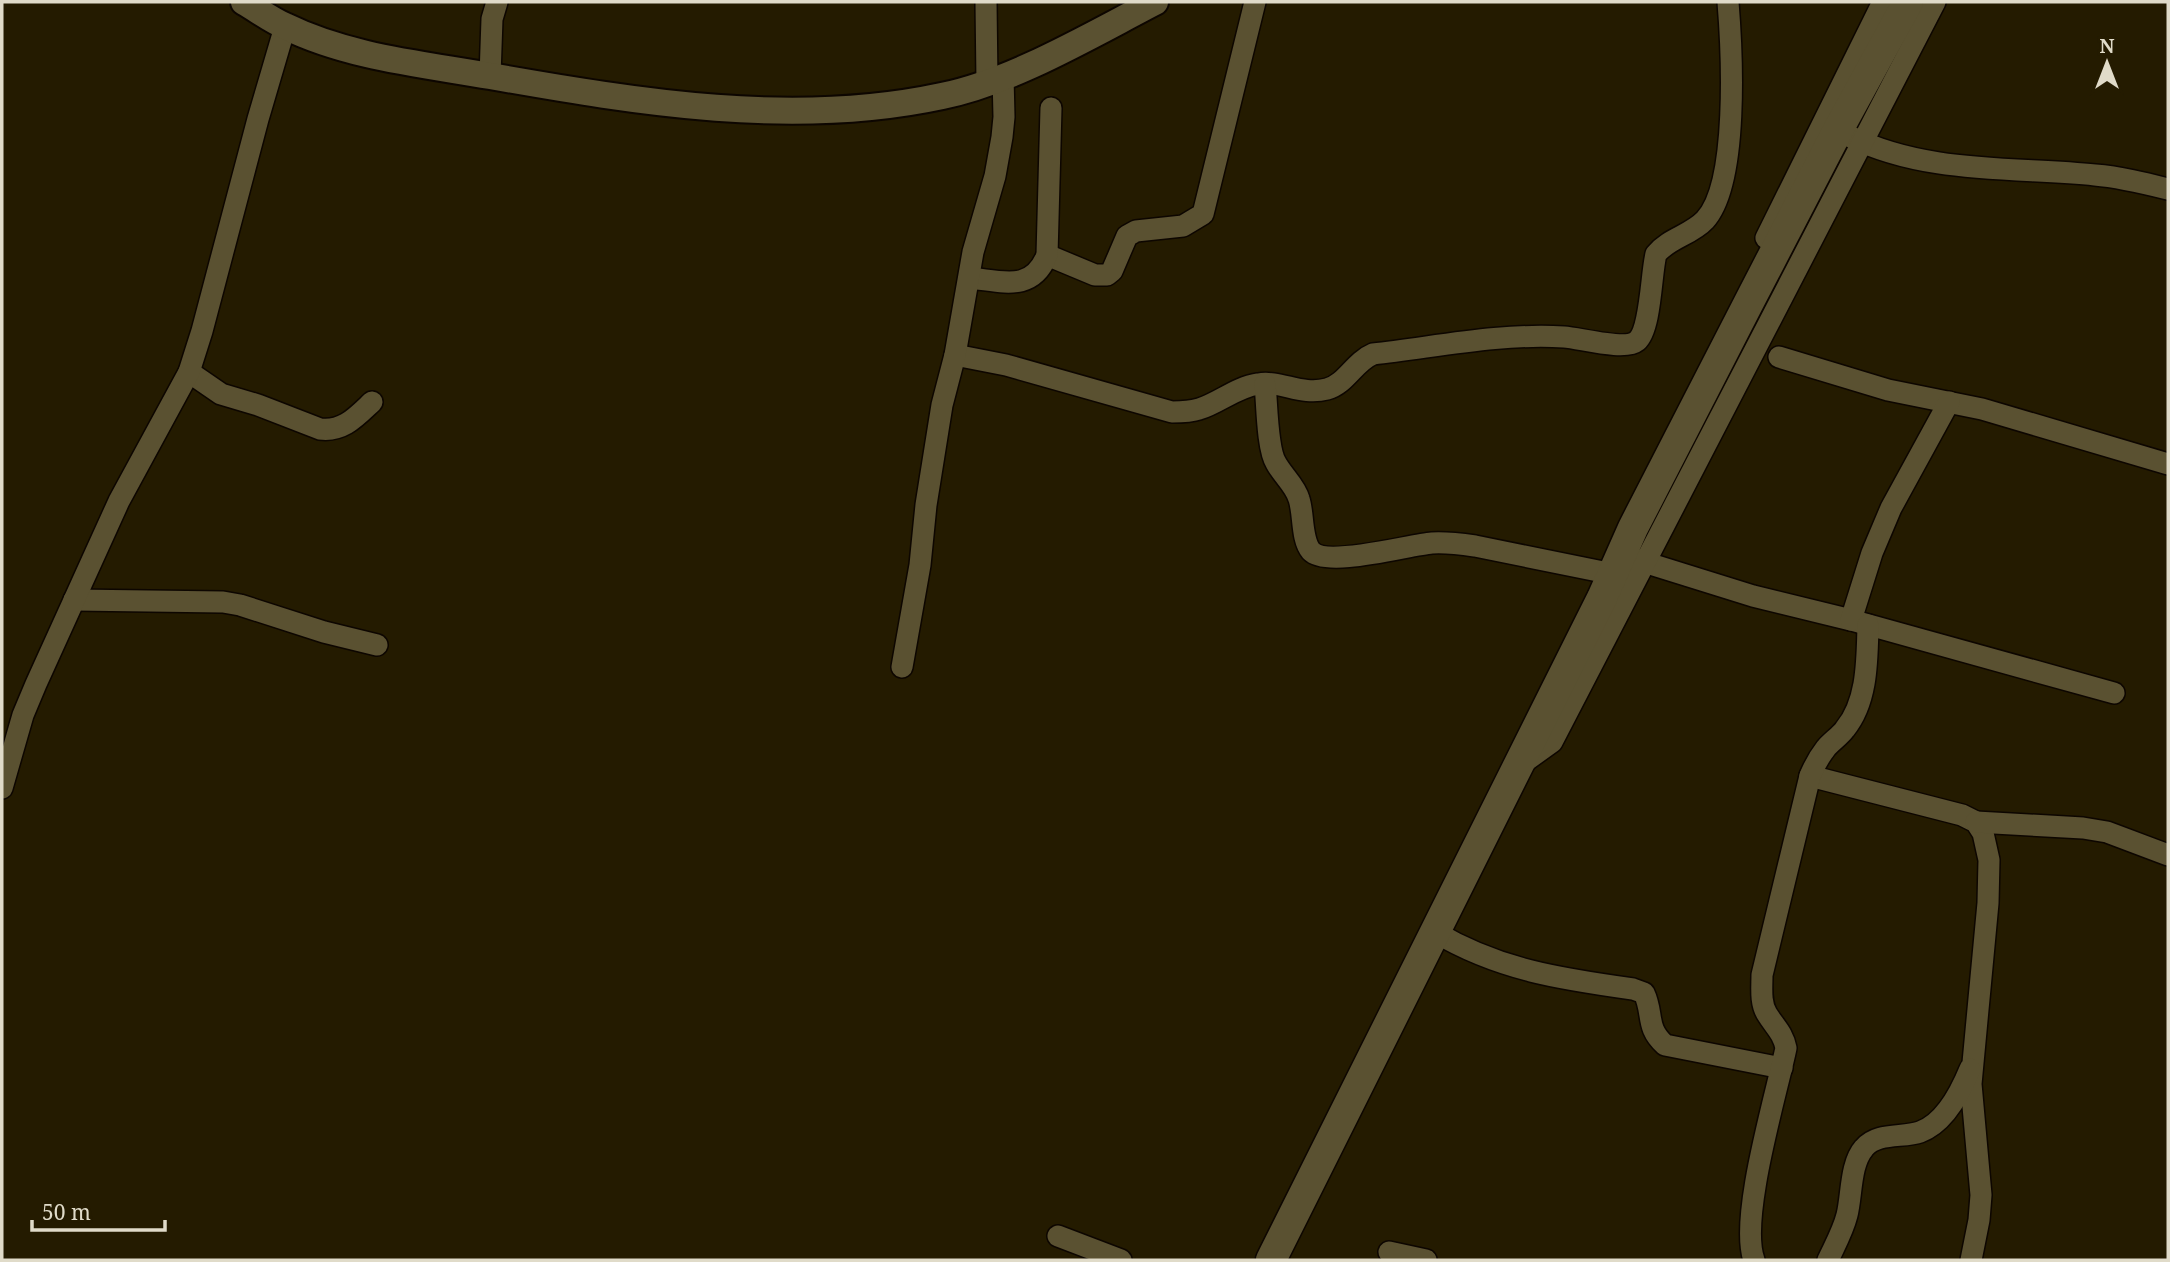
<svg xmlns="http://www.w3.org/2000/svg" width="2170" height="1262" viewBox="0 0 2170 1262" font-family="'Noto Serif',serif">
	<rect width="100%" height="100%" fill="#241b00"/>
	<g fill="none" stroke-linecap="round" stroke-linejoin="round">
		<defs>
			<g id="minor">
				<polyline points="986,2 987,82"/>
				<polyline points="490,76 492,19 497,2"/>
				<path d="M1849 136C1925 174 2013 167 2095 175 2120 177 2144 183 2168 189"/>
				<polyline points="1766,238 1883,2"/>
				<polyline points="1047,255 1095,275 1107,275 1112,271 1127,236 1136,231 1183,226 1203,214 1255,2"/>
				<path d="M969 278C1002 281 1032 293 1047 255L1051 108"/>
				<path d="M955 355 1006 365 1172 412C1181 412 1190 412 1199 409 1219 403 1236 387 1258 384 1281 380 1301 396 1327 389 1346 384 1354 362 1373 354 1436 347 1500 333 1564 337 1580 338 1625 351 1637 341 1651 329 1651 273 1656 254 1669 238 1691 235 1705 220 1739 183 1732 51 1728 2"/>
				<polyline points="1779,357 1888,390 1982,409 2168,464"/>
				<path d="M189 372 221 394 258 405 320 429C343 432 356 417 372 402"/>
				<path d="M1265 384C1267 402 1267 449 1276 463 1283 476 1295 485 1299 499 1304 514 1301 539 1311 551 1327 568 1408 545 1432 543 1447 542 1461 544 1475 546L1613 574"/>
				<polyline points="1631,558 1753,596 1851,620 2114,693"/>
				<polyline points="74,600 223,602 240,605 324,632 377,645"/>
				<polyline points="1851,620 1872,553 1891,508 1949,402"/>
				<polyline points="902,667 920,565 926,505 942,405 955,355 973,252 995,176 1002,137 1004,117 1003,76"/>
				<polyline points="1520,765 1552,742 1935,2"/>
				<polyline points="1810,776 1962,815 1976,822 1983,833 1989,860 1988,903 1971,1084 1981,1195 1979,1220 1971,1260"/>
				<polyline points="2,788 23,715 36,684 119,501 189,372 202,331 258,119 285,27"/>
				<polyline points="1976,822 2083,828 2107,832 2168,855"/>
				<path d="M1435 932C1499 970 1561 979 1633 989L1644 993C1654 1014 1645 1027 1665 1045L1782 1068"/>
				<polyline points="1058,1236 1121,1260"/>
				<polyline points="1389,1252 1426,1260"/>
				<path d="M1754 1260C1739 1218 1776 1096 1786 1048 1783 1033 1775 1027 1767 1014 1760 1003 1762 988 1762 975L1810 776C1814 766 1819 757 1826 748 1832 741 1840 736 1845 729 1868 701 1867 659 1868 625"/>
				<path d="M1828 1260C1835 1245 1843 1231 1847 1215 1852 1195 1850 1164 1864 1148 1877 1132 1903 1138 1920 1132 1945 1123 1961 1091 1970 1069"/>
			</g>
			<path id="tertiary" d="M244 2C258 10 271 20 285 26 348 57 422 64 490 76 638 102 794 128 942 96 1012 82 1091 35 1155 2"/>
			<polyline id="secondary" points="1271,1260 1602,598 1633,528 1748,304 1838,130 1908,2"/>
		</defs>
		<use href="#minor" stroke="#0d0600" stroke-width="24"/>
		<use href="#tertiary" stroke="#0d0600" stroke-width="30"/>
		<use href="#secondary" stroke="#0d0600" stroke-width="33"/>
		<use href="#minor" stroke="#5a5131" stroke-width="21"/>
		<use href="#tertiary" stroke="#5a5131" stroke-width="26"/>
		<use href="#secondary" stroke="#5a5131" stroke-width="30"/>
	</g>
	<rect width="2170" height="1262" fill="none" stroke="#e0dbc9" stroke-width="7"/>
	<g transform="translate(2107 63)" stroke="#241b00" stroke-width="5" paint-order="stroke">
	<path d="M0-5L12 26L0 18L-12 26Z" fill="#e0dbc9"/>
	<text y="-10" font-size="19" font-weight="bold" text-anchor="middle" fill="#e0dbc9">N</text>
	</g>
	<path d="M32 1220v10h133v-10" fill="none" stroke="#e0dbc9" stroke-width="3.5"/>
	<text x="42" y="1220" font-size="21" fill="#e0dbc9" stroke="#241b00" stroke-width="5" paint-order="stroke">50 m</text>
</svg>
